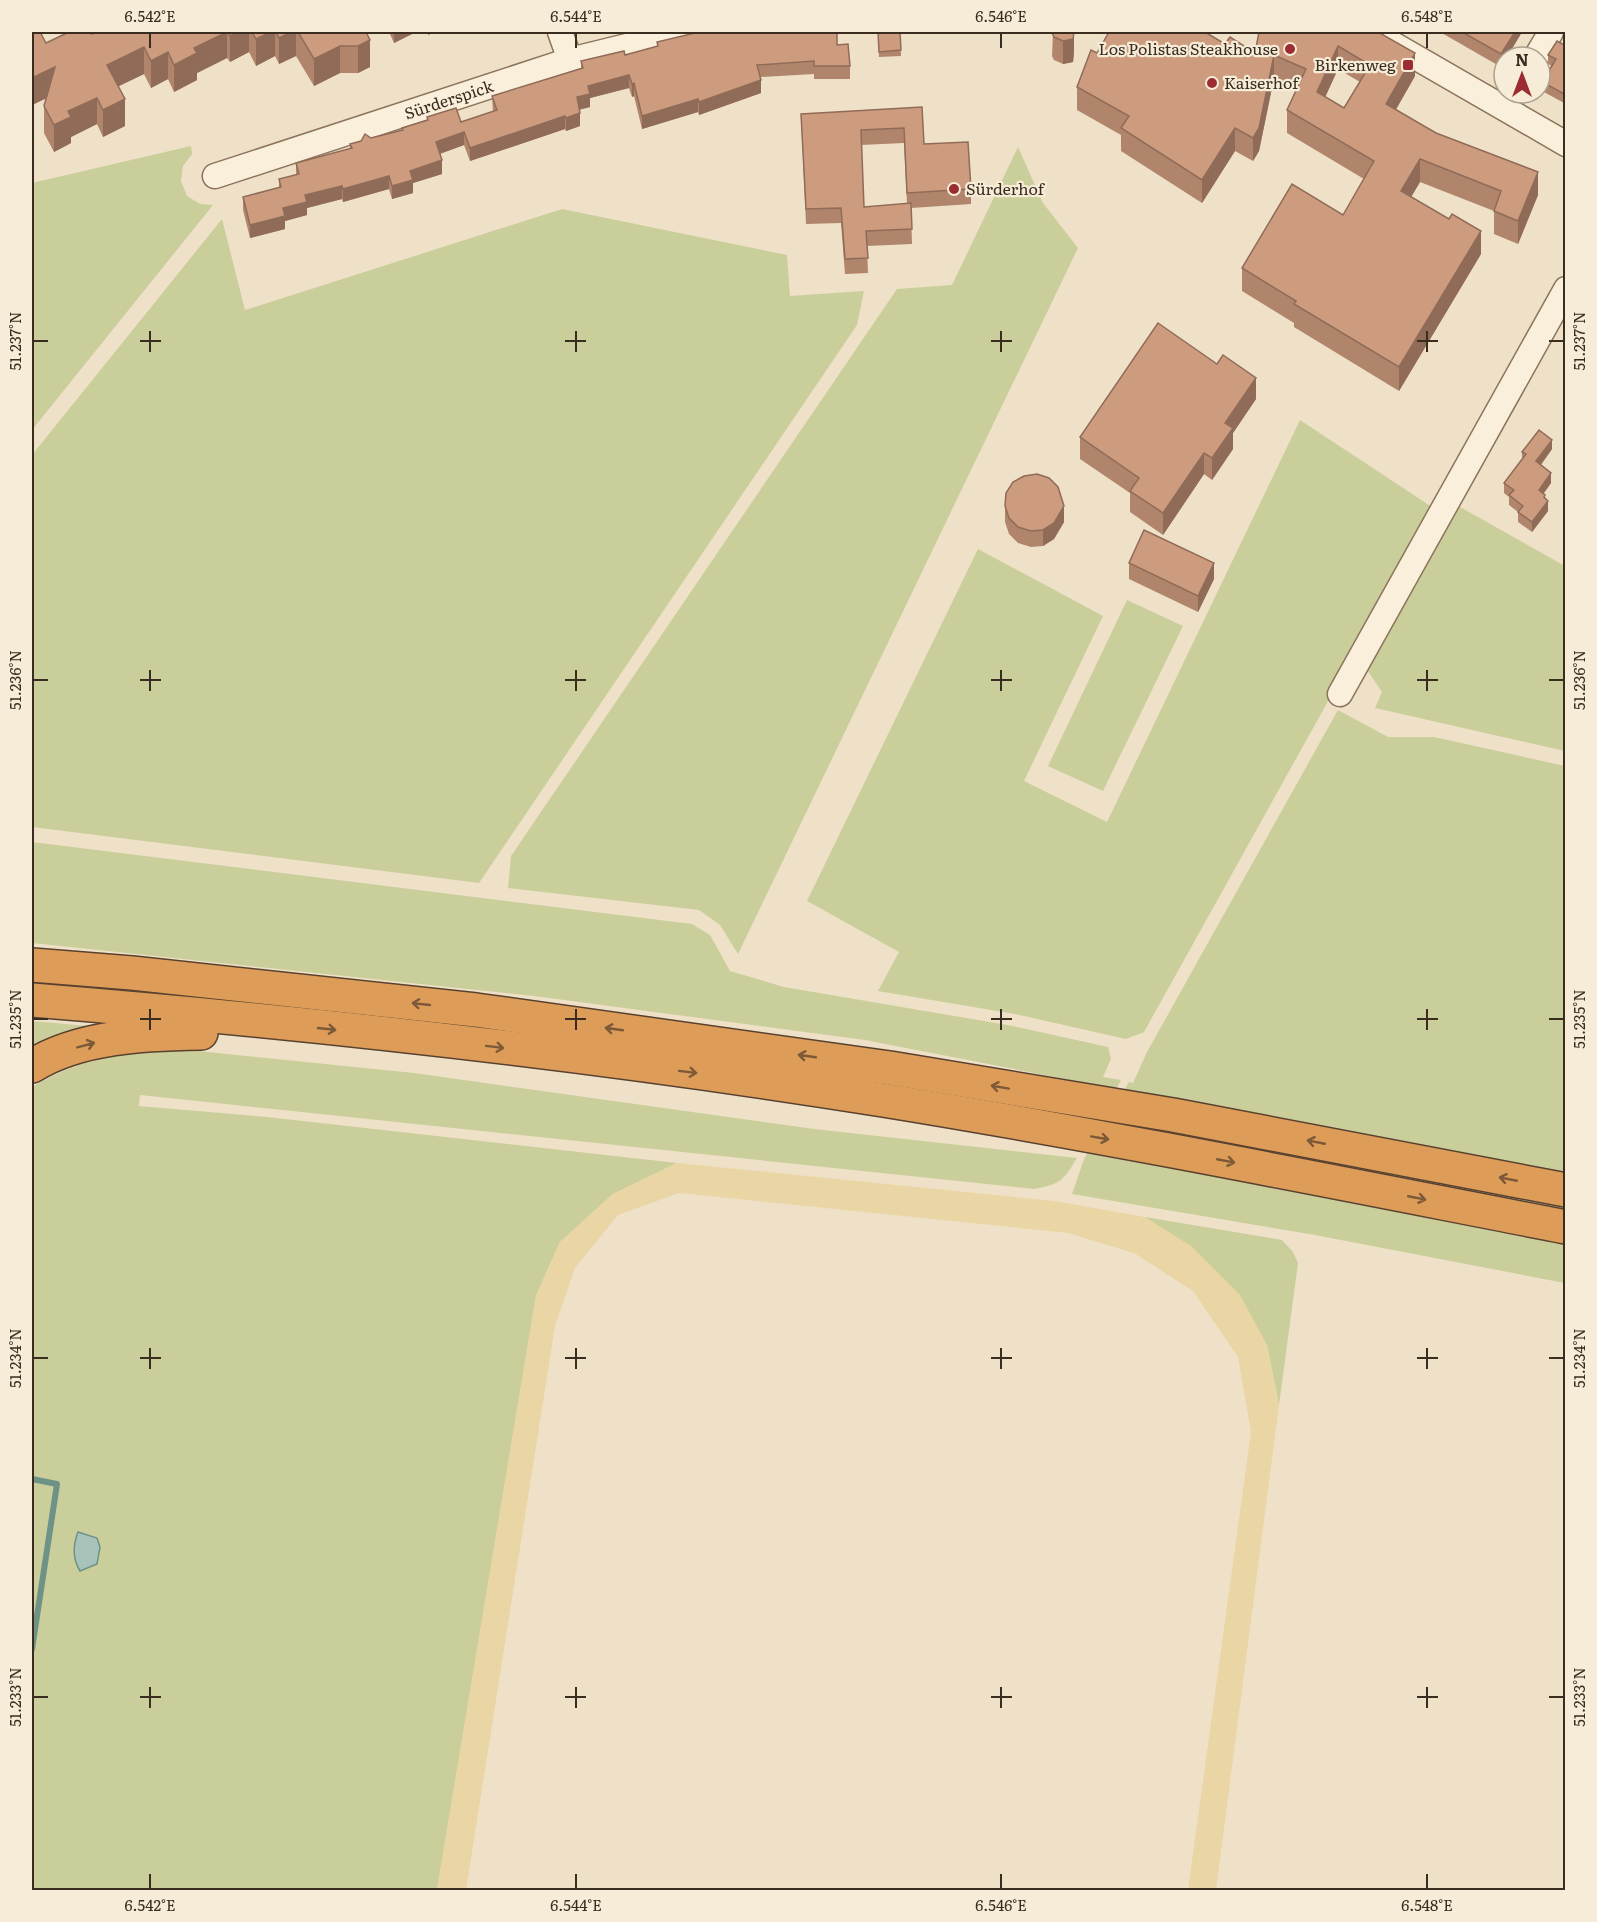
<svg xmlns="http://www.w3.org/2000/svg" width="1597" height="1922" viewBox="0 0 1597 1922" font-family="Literata,serif">
	<rect width="100%" height="100%" fill="#efe1c7"/>
	<g fill="#cace9b">
		<polygon points="191,146 192,154 183,166 181,181 187,196 200,204 213,205 32,430 32,183"/>
		<polygon points="1018,147 1043,203 1078,248 738,954 720,925 699,910 508,888 511,856 897,289 952,285"/>
		<polygon points="562,209 787,255 790,296 864,291 857,325 479,883 32,827 32,455 222,219 245,310"/>
		<polygon points="1300,420 1435,509 1144,1032 1126,1039 1015,1014 878,991 899,952 807,901 978,549 1103,616 1024,781 1107,822"/>
		<polygon points="1453,503 1565,566 1565,751 1375,708 1382,692 1363,664"/>
		<polygon points="1127,600 1183,626 1103,791 1048,766"/>
		<polygon points="1338,710 1388,737 1434,737 1565,766 1565,1283 1315,1235 1072,1194 1084,1159 1129,1082 1133,1083 1147,1052"/>
		<polygon points="32,842 692,924 710,935 730,971 784,987 1013,1026 1108,1047 1111,1059 1103,1077 1121,1080 1116,1089 865,1040 534,996 32,943"/>
		<polygon points="32,1021 110,1028 32,1058"/>
		<path d="M155 1050 198 1051 414 1073 814 1129 1077 1158C1063 1181 1061 1184 1034 1189L140 1095 139 1106 267 1117 677 1163 613 1194 560 1242 536 1296 437 1890H32V1087C73 1063 107 1055 155 1050Z"/>
		<polygon points="1145,1217 1282,1240 1293,1252 1298,1263 1279,1405 1267,1345"/>
	</g>
	<polygon fill="#ead5a5" points="677,1163 1054,1201 1145,1217 1191,1246 1240,1295 1267,1345 1279,1405 1216,1890 1188,1890 1251,1432 1238,1357 1193,1291 1134,1253 1068,1233 679,1193 618,1215 575,1268 555,1326 466,1890 437,1890 536,1296 560,1242 613,1194"/>
	<path fill="#a8c3ba" stroke="#6f9287" stroke-width="1.5" d="M78 1532 97 1538 100 1547 97 1564 80 1571C72 1558 73 1545 78 1532Z"/>
	<g fill="none" stroke-linecap="round" stroke-linejoin="round">
		<polyline stroke="#6f9287" stroke-width="6" points="32,1479 57,1484 32,1649"/>
		<defs>
			<g id="street">
				<polyline points="560,32 570,60"/>
				<polyline points="1372,32 1566,144"/>
				<polyline points="1536,57 1551,32"/>
				<path id="s1" d="M215 176 570 60 684 32"/>
				<polyline points="1340,694 1566,289"/>
			</g>
			<g id="highway">
				<polyline points="32,965 132,973 476,1010 890,1068 1173,1115 1566,1190"/>
				<path d="M32 1000C316 1023 601 1055 883 1100 1112 1137 1339 1183 1566 1227"/>
				<path d="M32 1066C80 1036 146 1034 201 1033"/>
			</g>
		</defs>
		<use href="#street" stroke="#8b735c" stroke-width="27"/>
		<use href="#highway" stroke="#594130" stroke-width="36"/>
		<use href="#street" stroke="#f9efdb" stroke-width="24"/>
		<use href="#highway" stroke="#dd9d59" stroke-width="33"/>
	</g>
	<g fill="#b0856c" fill-rule="evenodd">
		<polygon points="98,32 372,32 367,34 370,67 358,73 340,73 314,86 296,56 279,64 275,56 256,66 249,52 230,62 227,58 197,73 197,80 174,92 168,79 151,88 144,74 118,86 125,126 103,137 97,124 71,137 71,143 54,152 44,133 44,106 47,98 32,105 32,34 46,43 92,34"/>
		<polygon points="389,32 416,32 394,43"/>
		<polygon points="878,32 900,32 901,56 879,57"/>
		<polygon points="1053,32 1074,52 1073,62 1063,64 1054,60 1052,56"/>
		<path d="M1378 32 1415 76 1396 109 1538 195 1518 244 1494 234V211L1420 182 1411 197 1481 254 1399 391 1294 327V323L1242 291V268L1343 215 1364 179 1287 133V110L1297 88 1274 78 1259 151 1253 161 1235 151 1202 203 1121 151V135L1077 110V87L1097 53 1225 44 1255 53ZM1338 69 1360 82 1344 108 1325 97Z"/>
		<polygon points="1440,32 1522,32 1507,57 1504,57 1504,62 1501,67"/>
		<polygon points="657,42 837,45 850,66 850,79 814,79 814,74 760,77 761,93 699,115 698,112 642,129 634,96 632,97 629,88 590,98 590,107 579,110 580,126 566,131 565,129 470,161 464,145 440,154 442,174 413,183 413,193 392,199 389,189 343,202 342,199 307,208 307,215 285,221 285,229 250,238 243,210 243,197 279,188 279,179 296,175 296,163 350,149 350,144 402,131 402,128 427,120 427,117 461,122 493,112 492,96 581,68 581,61 625,55 657,46"/>
		<polygon points="1566,46 1566,104 1542,91 1542,82 1552,66 1548,64 1548,55"/>
		<path d="M922 107 924 144 971 189V204L911 208 912 244 867 246 868 273 845 274 841 223 806 224 801 114ZM904 143 907 204 864 207 861 145Z"/>
		<polygon points="1256,399 1233,433 1233,449 1212,480 1204,474 1163,535 1130,512 1130,493 1080,459 1080,437"/>
		<polygon points="1552,449 1541,465 1551,483 1543,494 1548,511 1532,532 1518,522 1518,512 1509,505 1509,497 1504,493 1504,483 1522,459 1522,452"/>
		<polygon points="1005,506 1064,522 1054,539 1043,546 1031,547 1018,543 1009,534 1005,522"/>
		<polygon points="1129,563 1214,579 1198,612 1129,579"/>
	</g>
	<g fill="#906c58">
		<polygon points="227,32 227,58 197,73 197,80 174,92 174,65 194,48"/>
		<polygon points="238,32 249,32 249,52 230,62 230,36"/>
		<polygon points="271,32 275,32 275,56 256,66 256,39"/>
		<polygon points="291,32 296,32 296,56 279,64 279,38"/>
		<polygon points="394,32 416,32 394,43"/>
		<polygon points="428,32 435,32 428,35"/>
		<polygon points="1074,32 1074,52 1073,62 1063,64 1063,41"/>
		<polygon points="1515,32 1522,32 1507,57 1504,57 1504,62 1501,67 1501,54"/>
		<polygon points="370,40 370,67 358,73 358,46"/>
		<polygon points="340,46 340,73 314,86 314,59"/>
		<polygon points="1338,46 1338,69 1317,115 1317,92"/>
		<polygon points="144,47 144,74 107,92 107,65"/>
		<polygon points="168,52 168,79 151,88 151,61"/>
		<polygon points="1415,53 1415,76 1386,127 1386,104"/>
		<polygon points="1274,55 1274,78 1259,151 1253,161 1253,138"/>
		<polygon points="55,67 55,94 32,105 32,78"/>
		<polygon points="629,75 629,88 590,98 590,107 577,110 577,97 588,86"/>
		<polygon points="761,80 761,93 699,115 699,102"/>
		<polygon points="634,83 634,96 632,97 632,84"/>
		<polygon points="97,98 97,124 71,137 71,143 54,152 54,125 68,111"/>
		<polygon points="125,99 125,126 103,137 103,110"/>
		<polygon points="698,99 698,112 642,129 642,116"/>
		<polygon points="580,113 580,126 566,131 566,118"/>
		<polygon points="565,116 565,129 470,161 470,148"/>
		<polygon points="1235,128 1235,151 1202,203 1202,180"/>
		<polygon points="464,132 464,145 436,155 436,142"/>
		<polygon points="1420,159 1420,182 1401,214 1401,191"/>
		<polygon points="442,160 442,174 413,183 413,193 392,199 392,186 410,171"/>
		<polygon points="1538,172 1538,195 1518,244 1518,221"/>
		<polygon points="389,176 389,189 343,202 343,189"/>
		<polygon points="342,186 342,199 307,208 307,215 285,221 285,229 250,238 250,225 283,208 305,195"/>
		<polygon points="1481,231 1481,254 1399,391 1399,367"/>
		<polygon points="1256,378 1256,399 1233,433 1233,449 1212,480 1212,458 1225,423"/>
		<polygon points="1552,440 1552,449 1536,471 1536,461"/>
		<polygon points="1204,453 1204,474 1163,535 1163,513"/>
		<polygon points="1551,473 1551,483 1539,500 1539,490"/>
		<polygon points="1548,501 1548,511 1532,532 1532,522"/>
		<polygon points="1064,506 1064,522 1054,539 1043,546 1043,530"/>
		<polygon points="1214,563 1214,579 1198,612 1198,596"/>
	</g>
	<g fill="#cd9b7d" stroke="#906c58" stroke-width="1.5" fill-rule="evenodd">
		<polygon points="37,32 40,32 46,43 69,32 91,32 92,34 98,32 227,32 194,48 197,53 174,65 168,52 151,61 144,47 107,65 125,99 103,110 97,98 68,111 71,117 54,125 44,106 55,67 32,78 32,34"/>
		<polygon points="228,32 238,32 230,36"/>
		<polygon points="252,32 271,32 256,39"/>
		<polygon points="276,32 291,32 279,38"/>
		<polygon points="298,32 366,32 370,40 358,46 340,46 314,59"/>
		<polygon points="699,32 837,32 837,45 848,44 850,66 814,66 814,61 757,65 761,80 699,102 698,99 642,116 634,83 632,84 629,75 588,86 590,94 577,97 580,113 566,118 565,116 470,148 464,132 436,142 442,160 410,171 413,180 392,186 389,176 343,189 342,186 305,195 307,202 283,208 285,216 250,225 243,197 281,187 279,179 299,174 296,163 352,148 350,144 361,141 365,134 371,138 403,130 402,128 428,120 427,117 456,108 461,122 497,110 492,96 583,68 581,61 624,51 625,55 658,46 657,42"/>
		<polygon points="878,32 900,32 901,50 879,52"/>
		<polygon points="1053,32 1074,32 1073,39 1063,41 1054,37 1052,33"/>
		<path d="M1109 32H1205L1225 44 1230 37 1255 53 1259 32H1378L1415 53 1386 104 1436 133 1538 172 1518 221 1494 211 1501 191 1420 159 1401 191 1449 219 1452 214 1481 231 1399 367 1294 304 1296 301 1242 268 1292 184 1343 215 1374 161 1287 110 1306 69 1274 55 1259 128 1253 138 1235 128 1202 180 1121 128 1129 116 1077 87 1091 50 1097 53ZM1338 46 1370 65 1344 108 1317 92Z"/>
		<polygon points="1462,32 1515,32 1501,54"/>
		<polygon points="1557,41 1566,46 1566,95 1542,82 1556,59 1548,55"/>
		<polygon points="922,107 924,144 968,142 971,189 907,193 904,128 861,130 864,207 911,203 912,229 866,231 868,258 845,259 841,208 806,209 801,114"/>
		<polygon points="1158,323 1217,364 1223,355 1256,378 1225,423 1233,428 1212,458 1204,453 1163,513 1130,491 1139,478 1080,437"/>
		<polygon points="1539,430 1552,440 1536,461 1551,473 1539,490 1545,495 1544,497 1548,501 1532,522 1518,512 1523,506 1509,495 1514,490 1504,483 1526,454 1522,452"/>
		<polygon points="1037,474 1049,478 1058,487 1064,506 1054,523 1043,530 1031,531 1018,527 1009,518 1005,506 1006,493 1013,482 1024,476"/>
		<polygon points="1144,530 1214,563 1198,596 1129,563"/>
	</g>
	<defs><path id="oneway-shaft" d="M-6 0H5M1.5-3L5.5 0L1.5 3" fill="none" stroke-width="1.6" stroke-linecap="round" stroke-linejoin="round" transform="scale(1.5)"/></defs>
	<g stroke="#7c5937">
		<use href="#oneway-shaft" transform="translate(421 1004) rotate(-174)"/>
		<use href="#oneway-shaft" transform="translate(327 1029) rotate(6)"/>
		<use href="#oneway-shaft" transform="translate(614 1029) rotate(-172)"/>
		<use href="#oneway-shaft" transform="translate(86 1045) rotate(-15)"/>
		<use href="#oneway-shaft" transform="translate(495 1047) rotate(7)"/>
		<use href="#oneway-shaft" transform="translate(807 1056) rotate(-172)"/>
		<use href="#oneway-shaft" transform="translate(688 1072) rotate(7)"/>
		<use href="#oneway-shaft" transform="translate(1000 1087) rotate(-170)"/>
		<use href="#oneway-shaft" transform="translate(1100 1138) rotate(10)"/>
		<use href="#oneway-shaft" transform="translate(1316 1142) rotate(-169)"/>
		<use href="#oneway-shaft" transform="translate(1226 1161) rotate(11)"/>
		<use href="#oneway-shaft" transform="translate(1508 1179) rotate(-169)"/>
		<use href="#oneway-shaft" transform="translate(1417 1198) rotate(11)"/>
	</g>
	<path fill="none" stroke="#3b2c20" stroke-width="2" d="M150 33V48M576 33V48M1001 33V48M1427 33V48M150 331V352M576 331V352M1001 331V352M1427 331V352M33 341H48M140 341H161M565 341H586M991 341H1012M1417 341H1438M1549 341H1564M150 670V691M576 670V691M1001 670V691M1427 670V691M33 680H48M140 680H161M565 680H586M991 680H1012M1417 680H1438M1549 680H1564M150 1009V1030M576 1009V1030M1001 1009V1030M1427 1009V1030M33 1019H48M140 1019H161M565 1019H586M991 1019H1012M1417 1019H1438M1549 1019H1564M150 1348V1369M576 1348V1369M1001 1348V1369M1427 1348V1369M33 1358H48M140 1358H161M565 1358H586M991 1358H1012M1417 1358H1438M1549 1358H1564M150 1687V1708M576 1687V1708M1001 1687V1708M1427 1687V1708M33 1697H48M140 1697H161M565 1697H586M991 1697H1012M1417 1697H1438M1549 1697H1564M150 1874V1889M576 1874V1889M1001 1874V1889M1427 1874V1889"/>
	<g fill="#9b2c32" stroke="#f6ecd7" stroke-width="2">
		<circle cx="1290" cy="49" r="6"/>
		<rect x="1402" y="59" width="12" height="12" rx="3"/>
		<circle cx="1212" cy="83" r="6"/>
		<circle cx="954" cy="189" r="6"/>
	</g>
	<g text-anchor="middle" stroke-width="4.5" stroke-linejoin="round" paint-order="stroke">
		<g font-size="16" fill="#3b2c20" stroke="#f6ecd7" text-anchor="end">
			<text x="1278" y="55">Los Polistas Steakhouse</text>
			<text x="1396" y="71">Birkenweg</text>
			<text x="1224" y="89" text-anchor="start">Kaiserhof</text>
			<text x="966" y="195" text-anchor="start">Sürderhof</text>
		</g>
		<g font-size="16" fill="#3b2c20" stroke="#f6ecd7">
			<text dy="6" stroke="none"><textPath href="#s1" startOffset="246">Sürderspick</textPath></text>
		</g>
	</g>
	<rect width="1597" height="1922" fill="none" stroke="#f6ecd7" stroke-width="66"/>
	<g transform="translate(1522 75)"><circle r="28" fill="#f6ecd7" stroke="#ab9f8e" stroke-width="1.5"/>
	<path d="M0-4.5L10 22L0 15L-10 22Z" fill="#9b2c32"/>
	<text y="-9" font-size="16" font-weight="bold" text-anchor="middle" fill="#3b2c20">N</text>
	</g>
	<rect x="33" y="33" width="1531" height="1856" fill="none" stroke="#3b2c20" stroke-width="2"/>
	<g font-size="15" text-anchor="middle" fill="#3b2c20">
		<text x="150" y="22">6.542°E</text>
		<text x="576" y="22">6.544°E</text>
		<text x="1001" y="22">6.546°E</text>
		<text x="1427" y="22">6.548°E</text>
		<text transform="translate(16 341) rotate(-90)" y="5">51.237°N</text>
		<text transform="translate(1580 341) rotate(-90)" y="5">51.237°N</text>
		<text transform="translate(16 680) rotate(-90)" y="5">51.236°N</text>
		<text transform="translate(1580 680) rotate(-90)" y="5">51.236°N</text>
		<text transform="translate(16 1019) rotate(-90)" y="5">51.235°N</text>
		<text transform="translate(1580 1019) rotate(-90)" y="5">51.235°N</text>
		<text transform="translate(16 1358) rotate(-90)" y="5">51.234°N</text>
		<text transform="translate(1580 1358) rotate(-90)" y="5">51.234°N</text>
		<text transform="translate(16 1697) rotate(-90)" y="5">51.233°N</text>
		<text transform="translate(1580 1697) rotate(-90)" y="5">51.233°N</text>
		<text x="150" y="1911">6.542°E</text>
		<text x="576" y="1911">6.544°E</text>
		<text x="1001" y="1911">6.546°E</text>
		<text x="1427" y="1911">6.548°E</text>
	</g>
</svg>
